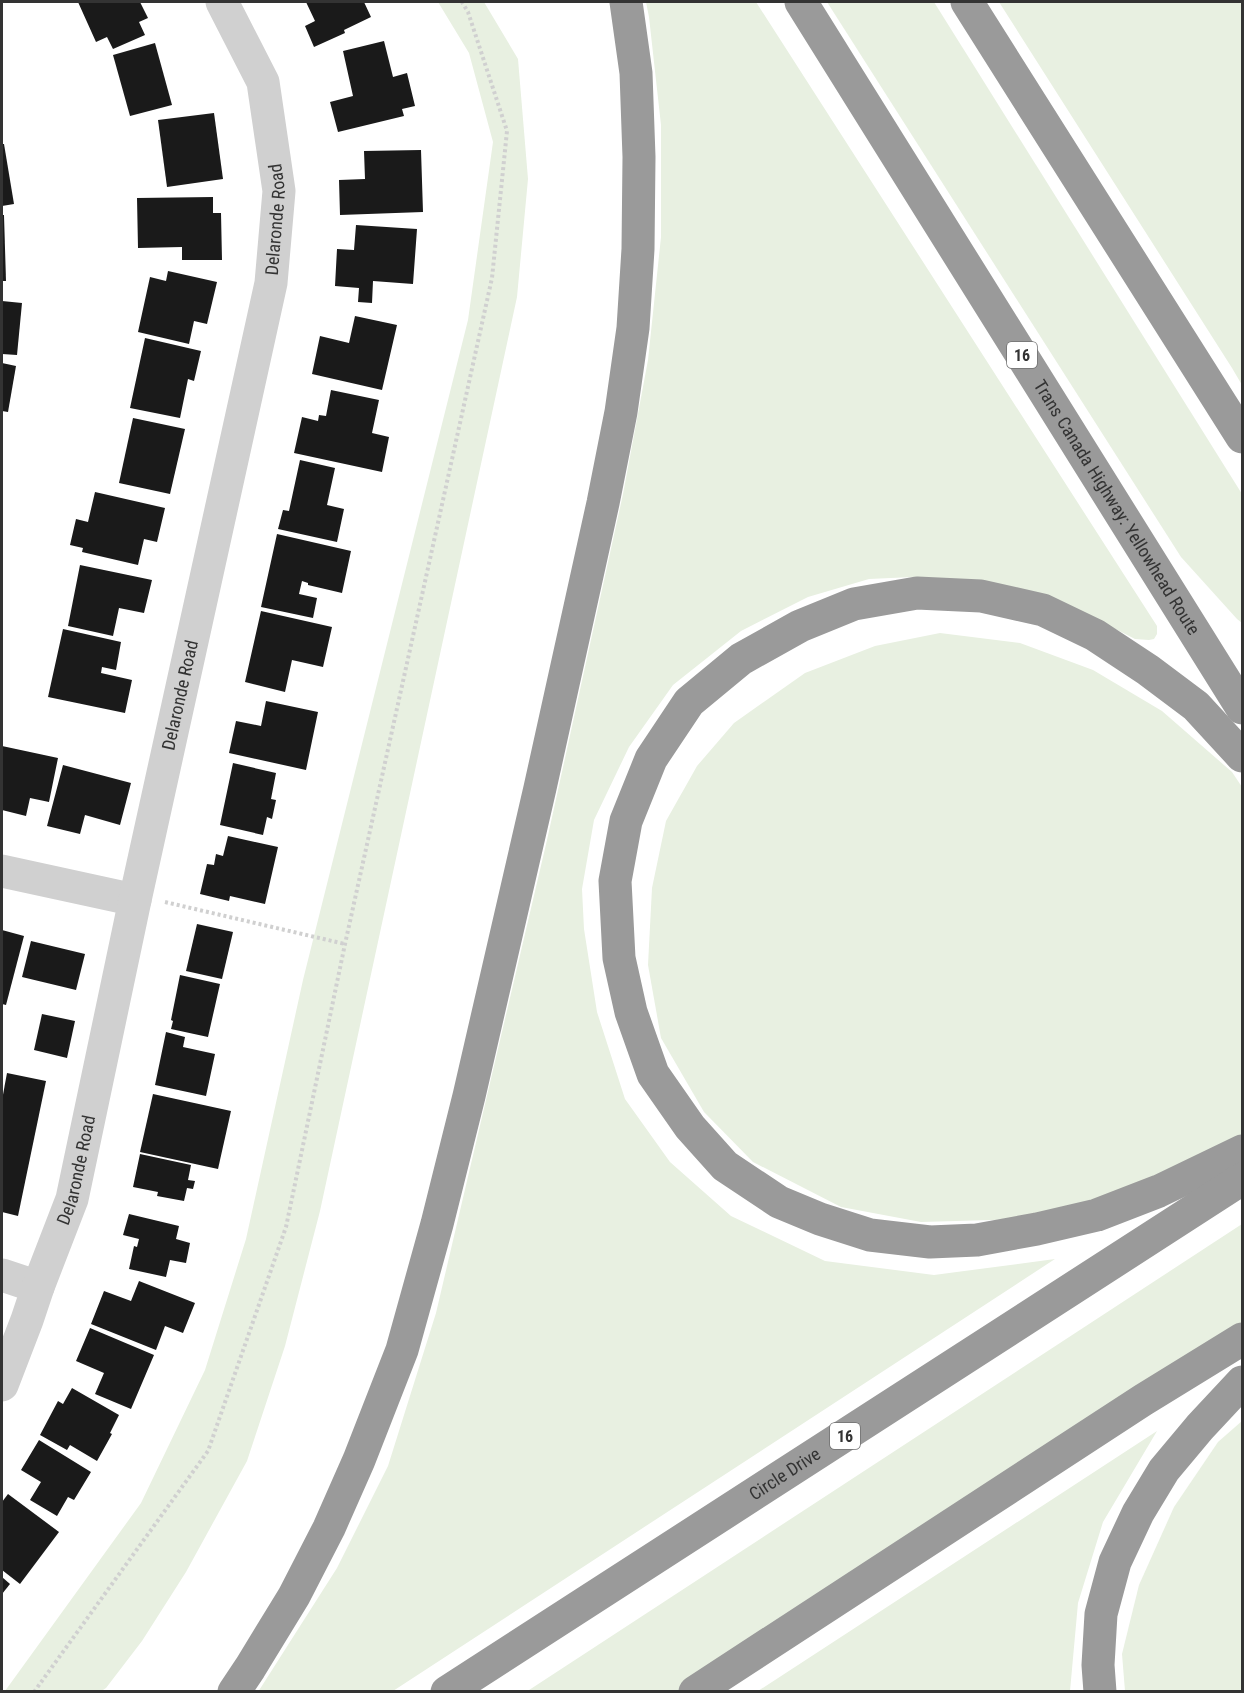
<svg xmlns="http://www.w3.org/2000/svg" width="1244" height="1693" viewBox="0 0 1244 1693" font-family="'Roboto Condensed',sans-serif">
	<rect width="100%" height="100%" fill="#fff"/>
	<g fill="#e8f0e1">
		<polygon points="438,2 484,2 518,59 528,179 517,297 320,1211 285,1346 247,1461 186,1572 142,1641 106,1688 100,1692 5,1691 141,1503 205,1370 246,1239 303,980 468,320 493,142 469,53"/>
		<polygon points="646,2 756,2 1157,626 1157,634 1154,639 1149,640 1135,639 1082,612 1004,585 913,577 869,579 808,597 741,631 673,685 629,747 594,820 582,889 584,929 597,1012 625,1099 670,1162 731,1216 825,1261 934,1275 1055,1259 393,1691 258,1692 337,1568 388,1466 436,1313 547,840 623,494 648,360 661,237 661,125 649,17"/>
		<polygon points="827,2 934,2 1242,494 1242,623 1237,619 1181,557"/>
		<polygon points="999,2 1242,2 1242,385 1232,368"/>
		<polygon points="940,633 1020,643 1093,670 1162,711 1232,772 1242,787 1242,1135 1134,1189 1027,1219 921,1222 841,1207 753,1162 704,1112 661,1038 648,965 652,888 666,821 697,766 734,723 805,673 875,646"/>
		<polygon points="1242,1224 1242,1330 680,1691 526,1692"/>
		<polygon points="1242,1421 1242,1691 1125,1691 1122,1654 1139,1585 1174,1507 1218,1442"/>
		<polygon points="1157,1431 1103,1522 1078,1603 1070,1691 758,1691"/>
	</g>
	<g fill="#1a1a1a">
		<polygon points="78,2 140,2 148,18 139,22 145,35 113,49 107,37 96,42"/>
		<polygon points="306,2 364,2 371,17 344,30 345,33 314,47 305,26 315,21"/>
		<polygon points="384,41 393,77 407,73 415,106 402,109 404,116 338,132 330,102 353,96 343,51"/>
		<polygon points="155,43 172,105 130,116 113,55"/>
		<polygon points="214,113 223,179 167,187 158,120"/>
		<polygon points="2,144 4,144 14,204 2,206"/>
		<polygon points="421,150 423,212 340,215 339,180 365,179 364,151"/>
		<polygon points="213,197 213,213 221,213 222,260 182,260 182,247 138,248 137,198"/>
		<polygon points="2,215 4,215 6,281 2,281"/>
		<polygon points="356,225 417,229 413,284 373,281 372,303 358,302 359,288 335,286 337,249 354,250"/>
		<polygon points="168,271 217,282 207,324 194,321 189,344 138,332 150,277 166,281"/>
		<polygon points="2,301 22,303 17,355 2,354"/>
		<polygon points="355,316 397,325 382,390 312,374 320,336 349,343"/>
		<polygon points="145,338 201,351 194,381 188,379 180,418 130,408"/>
		<polygon points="2,363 16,366 8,412 2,411"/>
		<polygon points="331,390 379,400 372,433 389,437 382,472 294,453 302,417 318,421 319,415 326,416"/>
		<polygon points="133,418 185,429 170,494 119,483"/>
		<polygon points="300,460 335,468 327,505 344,509 337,542 278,529 283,510 289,511"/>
		<polygon points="95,492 165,508 157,542 144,539 138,565 82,552 83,548 70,545 76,519 88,522"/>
		<polygon points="277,534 351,551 342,593 308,585 308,583 302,581 299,594 317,598 313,618 261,607"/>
		<polygon points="80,565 152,580 144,613 119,608 113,636 68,626"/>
		<polygon points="261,611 332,627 323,667 292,660 285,692 245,682"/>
		<polygon points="63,629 121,642 116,670 102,667 101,673 132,680 125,713 48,697"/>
		<polygon points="266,701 318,712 306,770 229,753 236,721 261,726"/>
		<polygon points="2,746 58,758 49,802 30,798 26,816 2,810"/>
		<polygon points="233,763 276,773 271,799 276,800 272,819 267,817 263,835 220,825"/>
		<polygon points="63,765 131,783 120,825 85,815 80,834 47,826"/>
		<polygon points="228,836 278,847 265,904 230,896 229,901 200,894 207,864 214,865 216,854 223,856"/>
		<polygon points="197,924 233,932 222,979 186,971"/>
		<polygon points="2,930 24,936 6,1005 2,1004"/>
		<polygon points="31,941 85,954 76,990 22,977"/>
		<polygon points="180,975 220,984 208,1037 171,1029 173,1021 171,1020"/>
		<polygon points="42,1014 75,1021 67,1058 34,1050"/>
		<polygon points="166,1032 185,1037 183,1047 215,1054 206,1096 155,1085"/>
		<polygon points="7,1073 46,1081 18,1216 2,1212 2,1100"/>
		<polygon points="153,1094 231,1111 218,1169 140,1152"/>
		<polygon points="140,1154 191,1165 188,1180 195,1181 193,1189 187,1188 184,1201 157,1196 158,1192 133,1187"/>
		<polygon points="129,1214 179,1226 176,1239 190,1243 186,1263 170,1260 166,1277 129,1269 134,1246 137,1247 139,1239 123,1235"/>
		<polygon points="139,1281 195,1303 183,1333 165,1326 156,1350 91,1324 104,1291 131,1301"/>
		<polygon points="90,1328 154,1355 131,1409 95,1394 104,1373 76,1361"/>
		<polygon points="72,1388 119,1415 110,1433 112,1434 97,1461 70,1445 67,1450 40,1435 58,1401 63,1404"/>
		<polygon points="39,1440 91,1472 74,1500 68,1497 57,1516 30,1500 41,1482 21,1470"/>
		<polygon points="8,1494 59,1532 20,1584 2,1570 2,1502"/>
		<polygon points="2,1577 10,1584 2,1594"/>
	</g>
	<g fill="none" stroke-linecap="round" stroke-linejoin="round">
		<g stroke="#d0d0d0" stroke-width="4" stroke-dasharray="3 3" stroke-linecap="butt">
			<polyline points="165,902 345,944"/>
			<polyline points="34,1692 208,1451 286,1227 345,944 492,278 507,131 468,12 462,2"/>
		</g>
		<g stroke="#d0d0d0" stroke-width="33">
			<polyline points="2,871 135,900"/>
			<polyline points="2,1275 38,1287"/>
			<path id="s1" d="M2 1385 27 1320 38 1287 72 1199 135 900 271 283 279 191 263 82 222 2"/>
		</g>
		<g stroke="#9a9a9a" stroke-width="33">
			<path id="s2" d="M801 2 1242 708"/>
			<polyline points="967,2 1242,437"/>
			<polyline points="1242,756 1196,706 1148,670 1095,635 1043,610 981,596 917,593 854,604 800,626 741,659 689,702 651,759 626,821 615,881 619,958 631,1012 653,1074 690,1127 725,1166 779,1202 820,1219 870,1235 930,1242 977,1240 1037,1229 1097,1215 1159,1191 1242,1151"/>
			<polyline points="234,1692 250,1668 294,1596 329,1528 359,1460 402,1350 437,1224 469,1096 540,788 603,503 621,412 633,328 638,249 639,157 636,73 626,2"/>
			<path id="s3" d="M447 1692 1242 1179"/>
			<polyline points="695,1692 1143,1400 1242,1339"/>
			<polyline points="1100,1692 1098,1665 1101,1614 1115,1562 1138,1513 1164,1470 1200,1427 1242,1382"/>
		</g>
	</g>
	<g text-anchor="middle" stroke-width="6" stroke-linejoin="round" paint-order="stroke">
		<g fill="#fff" stroke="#707070" stroke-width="1.5">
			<rect x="1007" y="342" width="30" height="26" rx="4.5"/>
			<rect x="830" y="1423" width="30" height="26" rx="4.5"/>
		</g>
		<g font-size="16" font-weight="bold" fill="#333">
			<text x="1022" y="361">16</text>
			<text x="845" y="1442">16</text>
		</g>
		<g font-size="18" fill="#333" stroke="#fff">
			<text dy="6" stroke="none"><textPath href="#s1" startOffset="1200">Delaronde Road</textPath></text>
			<text dy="6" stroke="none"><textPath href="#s2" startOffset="596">Trans Canada Highway: Yellowhead Route</textPath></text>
			<text dy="6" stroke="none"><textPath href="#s1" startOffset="714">Delaronde Road</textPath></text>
			<text dy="6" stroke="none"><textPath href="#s1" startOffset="228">Delaronde Road</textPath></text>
			<text dy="6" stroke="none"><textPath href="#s3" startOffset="402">Circle Drive</textPath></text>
		</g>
	</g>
	<rect width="1244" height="1693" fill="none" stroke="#333333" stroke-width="6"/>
</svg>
